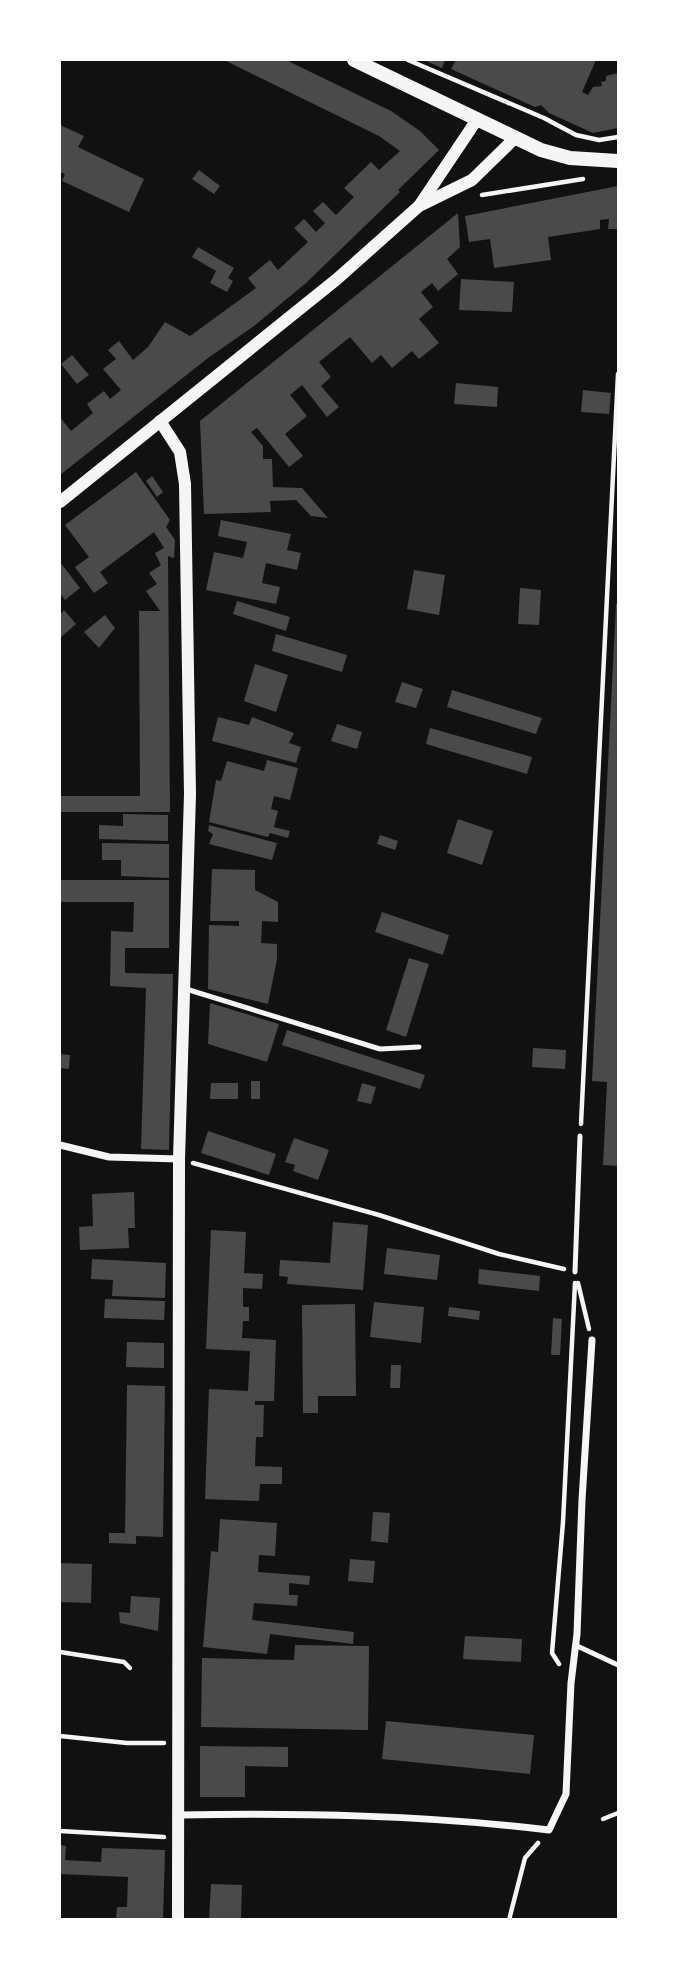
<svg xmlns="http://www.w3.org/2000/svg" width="678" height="1979" viewBox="0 0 678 1979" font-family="'Exo 2',sans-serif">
	<rect width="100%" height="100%" fill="#111"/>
	<g fill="#4a4a4a">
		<polygon points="224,60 286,60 391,111 420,131 439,150 398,190 400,192 306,283 254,326 208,358 60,475 60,417 71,431 93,413 87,404 104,391 110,399 121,390 103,369 116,359 108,350 119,341 133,360 148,347 165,322 190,336 256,288 248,278 270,260 278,270 308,242 294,228 304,219 316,232 325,223 313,211 323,202 336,215 354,197 344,188 371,162 379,170 400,151 379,136"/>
		<polygon points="424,60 445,60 442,68"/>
		<polygon points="456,60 596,60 582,92 588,95 593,87 602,86 601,82 606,81 606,76 618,73 618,128 593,133 549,113 541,105 535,107 451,69"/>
		<polygon points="60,125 84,136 78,147 144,179 129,212 62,181 65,174 60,172"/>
		<polygon points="199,170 220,186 214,194 192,179"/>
		<polygon points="618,186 617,229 608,229 609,219 600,220 600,229 548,237 551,260 494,268 490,239 469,242 465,216"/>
		<polygon points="458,213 460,247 447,259 458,274 438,291 432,283 421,292 433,307 419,319 439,343 419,359 412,351 392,368 381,355 372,363 350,337 319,362 331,377 321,386 339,407 327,417 302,385 290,395 307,416 285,434 303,456 289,467 257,428 251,432 263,446 263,459 272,459 273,487 302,488 328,518 311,516 296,500 270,501 271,512 204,514 200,421"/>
		<polygon points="198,247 234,268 228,278 233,281 227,292 210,283 216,271 192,257"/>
		<polygon points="461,279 514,282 512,312 459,310"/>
		<polygon points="72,355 89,375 77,384 61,364"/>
		<polygon points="456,383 498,387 497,407 454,404"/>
		<polygon points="583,390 611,393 609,414 581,412"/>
		<polygon points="136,472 170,520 166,527 175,540 174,558 168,556 170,812 60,812 60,796 140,796 139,611 160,611 146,591 157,584 149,573 161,565 155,553 164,548 154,532 100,572 108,583 94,593 75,567 89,557 65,525"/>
		<polygon points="152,476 163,492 157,497 146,481"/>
		<polygon points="221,520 291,534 287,550 301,553 297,570 266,563 262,583 280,587 276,604 206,590 214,552 243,558 247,542 218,536"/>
		<polygon points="60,562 80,588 65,600 60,593"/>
		<polygon points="414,570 445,575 439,615 407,609"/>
		<polygon points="520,588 541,590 539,625 518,624"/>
		<polygon points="237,601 290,617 286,631 233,614"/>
		<polygon points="616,604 618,604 618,1166 603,1165 607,1082 592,1081"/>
		<polygon points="64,610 76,624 60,638 60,615"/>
		<polygon points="105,615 115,628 99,648 84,632"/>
		<polygon points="276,634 347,655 342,672 272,651"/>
		<polygon points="255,664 288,675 276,712 244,701"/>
		<polygon points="402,682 423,689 416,708 395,702"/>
		<polygon points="452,690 542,718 536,734 447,707"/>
		<polygon points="218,717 249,725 252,717 294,733 289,743 301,747 296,763 212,741"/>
		<polygon points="337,724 362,732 357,749 331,741"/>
		<polygon points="430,728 532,757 527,774 426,744"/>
		<polygon points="267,760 298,768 290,800 274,796 271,809 278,811 274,827 290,831 288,838 270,833 268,837 209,822 216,780 221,781 227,761 264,771"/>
		<polygon points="123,814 168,815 168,841 99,839 99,825 123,826"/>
		<polygon points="458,819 493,831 482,865 447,853"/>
		<polygon points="209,825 277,843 272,860 209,844 213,834 208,831"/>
		<polygon points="380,835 398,841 395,850 377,844"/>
		<polygon points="102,843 169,844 169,878 121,876 121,860 102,860"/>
		<polygon points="212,869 255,870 255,890 278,902 278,922 262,921 261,943 277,944 277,959 268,1004 208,989 209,925 239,926 239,921 210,921"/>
		<polygon points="60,880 169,880 169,948 125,948 125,973 173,974 169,1150 141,1149 146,988 110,986 111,931 133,932 134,902 60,902"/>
		<polygon points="382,912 449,935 443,955 375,932"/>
		<polygon points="409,958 429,964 406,1037 386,1030"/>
		<polygon points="210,1003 279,1024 267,1062 208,1044"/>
		<polygon points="287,1030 425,1075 420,1089 282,1045"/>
		<polygon points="533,1048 566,1050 565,1069 532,1067"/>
		<polygon points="60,1054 70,1055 69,1069 60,1068"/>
		<rect x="251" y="1081" width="9" height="18"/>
		<polygon points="211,1083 238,1083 238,1099 210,1099"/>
		<polygon points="362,1083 376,1087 371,1104 357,1101"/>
		<polygon points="208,1131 276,1154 269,1175 201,1153"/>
		<polygon points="294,1138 329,1150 318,1180 293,1171 295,1165 285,1162"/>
		<polygon points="134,1192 135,1228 128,1228 129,1248 80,1250 79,1227 93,1226 92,1194"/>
		<polygon points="333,1222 368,1225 363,1290 287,1284 288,1277 279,1276 280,1260 330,1263"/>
		<polygon points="211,1230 246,1232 244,1273 263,1274 262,1289 243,1288 243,1307 249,1307 249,1321 243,1321 242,1338 276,1340 274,1401 255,1401 255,1405 264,1405 263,1437 256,1437 255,1466 282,1467 282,1484 260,1484 259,1501 205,1499 209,1389 248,1391 250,1351 206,1349"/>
		<polygon points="387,1248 440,1255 437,1280 384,1274"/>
		<polygon points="92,1259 166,1263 165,1298 112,1296 113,1280 91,1279"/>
		<polygon points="479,1269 540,1276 539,1291 478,1284"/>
		<polygon points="105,1299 165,1301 164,1320 104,1318"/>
		<polygon points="374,1302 424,1307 421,1343 370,1337"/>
		<polygon points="355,1304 356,1396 318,1396 318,1413 303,1413 302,1305"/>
		<polygon points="449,1307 480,1311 479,1320 448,1316"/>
		<polygon points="553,1318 562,1319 560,1355 551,1355"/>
		<polygon points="127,1342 164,1343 164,1368 126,1367"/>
		<polygon points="391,1365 401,1365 400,1388 390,1388"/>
		<polygon points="127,1385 165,1386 163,1537 136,1536 136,1544 109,1543 109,1533 125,1533"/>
		<polygon points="373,1512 390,1513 388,1543 371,1541"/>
		<polygon points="220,1519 277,1523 275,1556 259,1555 258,1572 310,1576 309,1585 289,1583 289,1595 298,1595 297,1606 254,1603 252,1620 354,1632 353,1644 270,1634 267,1654 203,1647 211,1551 218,1552"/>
		<polygon points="350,1559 375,1561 373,1583 348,1581"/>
		<polygon points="60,1563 92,1564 91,1603 60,1602"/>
		<polygon points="131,1596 160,1598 158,1631 120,1623 119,1612 130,1613"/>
		<polygon points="465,1636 522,1639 521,1662 463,1659"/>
		<polygon points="295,1645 369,1646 368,1730 201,1727 202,1658 294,1660"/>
		<polygon points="386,1721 534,1735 530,1774 382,1759"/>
		<polygon points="200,1746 288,1747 288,1767 245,1766 245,1797 200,1797"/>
		<polygon points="60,1845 66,1846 65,1860 101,1862 102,1848 165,1850 163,1920 116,1920 117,1907 127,1907 128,1877 60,1874"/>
		<polygon points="211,1884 242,1885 241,1920 209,1920"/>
	</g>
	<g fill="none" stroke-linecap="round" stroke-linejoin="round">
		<g stroke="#f5f5f5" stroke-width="4.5">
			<polyline points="408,60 544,118 576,135 599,140 618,137"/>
			<polyline points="482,195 583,179"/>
			<polyline points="581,1124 618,374"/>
			<polyline points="193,1163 379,1215 499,1254 564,1269"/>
			<polyline points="578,1283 589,1329"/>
			<polyline points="60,1652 124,1662 130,1668"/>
			<polyline points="559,1664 552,1653 563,1522 575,1283"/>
			<polyline points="60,1736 127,1743 164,1743"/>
			<polyline points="603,1819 618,1813"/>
			<polyline points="60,1831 164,1837"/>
			<polyline points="509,1920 525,1858 538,1843"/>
		</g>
		<g stroke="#f5f5f5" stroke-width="5">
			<polyline points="186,989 380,1049 419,1047"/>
			<polyline points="575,1272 580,1136"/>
			<polyline points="575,1645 618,1665"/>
		</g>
		<g stroke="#f5f5f5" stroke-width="7">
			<polyline points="60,1145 109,1157 179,1159"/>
			<path d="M179 1815C302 1813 426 1815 549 1830L566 1794 571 1683 577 1634 582 1500 592 1340"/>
		</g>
		<g stroke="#f5f5f5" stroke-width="12">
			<polyline points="419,206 472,180 514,139"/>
			<polyline points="160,421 180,452 185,484 190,794 179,1159 178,1920"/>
			<polyline points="60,502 337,279 419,206 476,121"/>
		</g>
		<polyline stroke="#f5f5f5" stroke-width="14" points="354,60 541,150 570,158 618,161"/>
	</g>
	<rect width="678" height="1979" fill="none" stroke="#ffffff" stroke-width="122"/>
</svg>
